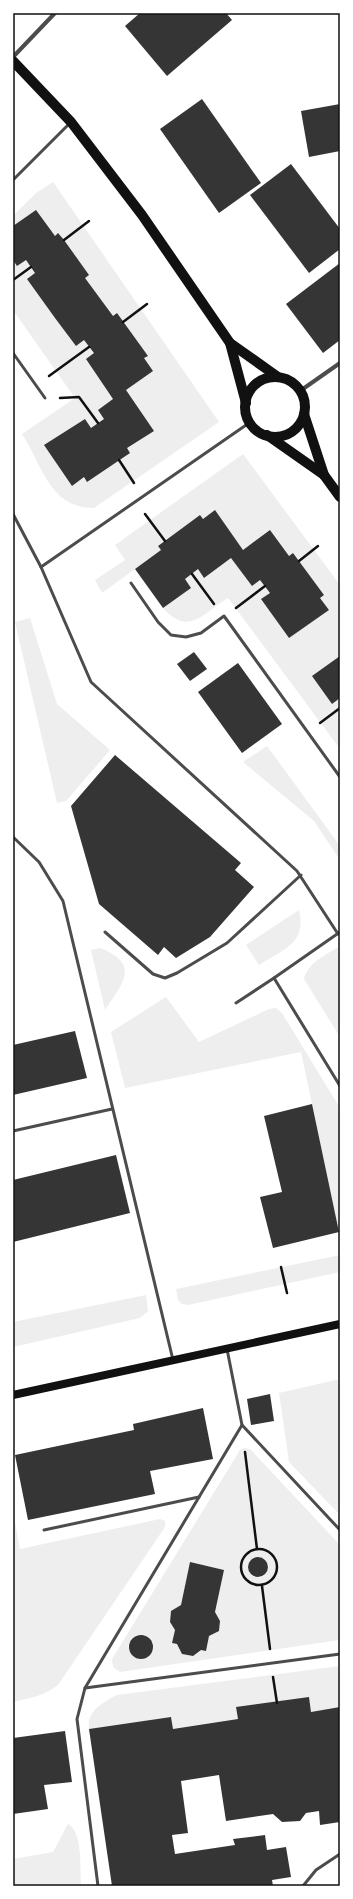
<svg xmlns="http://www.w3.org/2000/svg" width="353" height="1899" viewBox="0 0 353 1899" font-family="Arial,sans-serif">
	<rect width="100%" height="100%" fill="#fff"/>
	<g fill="#eee" fill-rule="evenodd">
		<path d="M53 182 219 422 94 508C49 508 42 464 22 434L75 398 13 310V216L36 193Z"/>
		<path d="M243 454 340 585V749L228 598C203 613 189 637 163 608L191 588 185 579 198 569 204 578 231 558 260 580 270 593 262 599 289 638 329 610 320 598 324 595 293 553 289 556 270 530 243 550 215 511 203 519 200 515 158 546 161 550 102 593 95 580 125 560 115 545Z"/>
		<polygon points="30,618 57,704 110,750 66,801 57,803 15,622"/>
		<polygon points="267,746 340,846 340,860 314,821 243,762"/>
		<path d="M299 910C307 944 283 949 259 965L246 945Z"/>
		<path d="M340 946V1037L304 979C308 962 326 955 340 946Z"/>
		<path d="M100 948C141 964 123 983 105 1010L91 950Z"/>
		<polygon points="166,997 199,1042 269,1009 276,1008 282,1013 340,1108 340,1236 301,1052 125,1088 111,1032"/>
		<polygon points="340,1255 340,1272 188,1305 182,1304 178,1300 176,1289"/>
		<polygon points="146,1295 148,1311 140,1318 13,1347 13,1322"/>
		<polygon points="340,1379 340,1515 289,1462 279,1393"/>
		<path d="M244 1448 250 1449 340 1545V1640L120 1672 113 1667 112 1659 240 1450ZM257 1557 265 1559 269 1566 266 1574 260 1578 252 1576 248 1569 250 1561ZM190 1563 224 1570 215 1612 220 1621 219 1631 209 1636 193 1656 182 1654 177 1644 172 1643 175 1630 170 1622 171 1612 181 1605ZM139 1635 147 1637 153 1643 152 1652 147 1658 138 1659 131 1654 128 1646 132 1638Z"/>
		<path d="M13 1511 20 1549 160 1519 165 1521V1527L58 1685C44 1696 30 1698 13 1702Z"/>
		<path d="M340 1666V1707L311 1712 309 1698 236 1708 238 1719 173 1729 171 1717 89 1729C86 1712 103 1702 117 1695Z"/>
		<path d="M68 1824C83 1831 80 1871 81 1886H13V1859L53 1852Z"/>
	</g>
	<g fill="#353535">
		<polygon points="140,13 226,13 232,20 167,76 125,26"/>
		<polygon points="202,99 261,183 219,213 160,129"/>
		<polygon points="340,104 340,151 309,157 301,111"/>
		<polygon points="291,164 340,229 340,249 309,273 250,195"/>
		<polygon points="36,210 55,236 58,233 64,240 89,275 85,278 113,316 117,313 148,356 144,358 153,371 126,390 154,431 127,448 130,453 87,482 84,477 72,486 44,445 85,419 91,428 104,419 98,410 113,399 86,359 94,353 84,340 76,346 55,318 27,279 35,273 26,260 17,266 13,260 13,226"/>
		<polygon points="340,263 340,340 323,353 286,304"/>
		<polygon points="215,510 243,550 270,530 289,556 293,553 324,595 320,598 329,610 289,638 261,599 270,593 260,580 252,586 231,558 204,578 198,569 185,579 191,588 163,608 135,569 161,550 158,546 200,515 203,519"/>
		<polygon points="194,652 207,669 190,681 177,664"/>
		<polygon points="340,656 340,698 332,704 312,676"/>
		<polygon points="238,663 282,724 242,753 198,692"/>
		<polygon points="115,755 241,863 235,870 254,887 210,937 176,958 164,947 158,955 99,904 71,806"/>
		<polygon points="75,1031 87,1078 13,1095 13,1045"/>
		<polygon points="312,1104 339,1232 273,1248 260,1197 282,1192 264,1116"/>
		<polygon points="116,1155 130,1213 13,1242 13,1180"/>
		<polygon points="270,1394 274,1421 251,1425 247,1399"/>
		<polygon points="203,1408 213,1459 150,1471 155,1494 28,1520 15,1455 134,1430 133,1424"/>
		<circle cx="258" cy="1567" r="10"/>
		<polygon points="190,1562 224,1570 215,1612 220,1621 219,1631 209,1636 206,1651 201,1650 193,1656 182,1654 177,1644 172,1643 175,1630 170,1622 171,1611 181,1605"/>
		<circle cx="141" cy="1647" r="12"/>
		<polygon points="309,1697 311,1712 340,1707 340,1822 320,1825 319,1811 306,1813 300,1821 282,1822 273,1814 226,1821 219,1775 181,1781 188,1833 172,1835 175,1854 235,1845 233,1839 265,1835 267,1850 286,1847 291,1877 272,1880 273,1886 112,1886 89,1729 171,1717 173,1729 238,1719 236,1707"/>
		<polygon points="65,1731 72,1782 44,1785 48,1809 13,1814 13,1738"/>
	</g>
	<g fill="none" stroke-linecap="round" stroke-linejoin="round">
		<g stroke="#111" stroke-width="2.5">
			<polyline points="64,240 89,221"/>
			<polyline points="13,280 31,267"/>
			<polyline points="123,322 147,304"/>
			<polyline points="49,376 89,347"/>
			<polyline points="60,398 79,397 98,423"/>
			<polyline points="119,460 134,483"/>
			<polyline points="145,514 165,541"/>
			<polyline points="299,561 318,546"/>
			<polyline points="192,574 214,604"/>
			<polyline points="236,608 265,586"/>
			<polyline points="320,723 340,708"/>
			<polyline points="281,1267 287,1293"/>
			<polyline points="245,1452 257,1549"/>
			<circle cx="259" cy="1567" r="18"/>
			<polyline points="262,1586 270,1649"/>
			<polyline points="273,1677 277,1703"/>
		</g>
		<g stroke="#4c4c4c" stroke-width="3">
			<polyline points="13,180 70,123"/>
			<polyline points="13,353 45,398"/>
			<polyline points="13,514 41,567 91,682 297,871 338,934"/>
			<polyline points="41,567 249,423"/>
			<polyline points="131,583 158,622 171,635 186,637 201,633 224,616 340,777"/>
			<polyline points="13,837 39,862 63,901 173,1360"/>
			<polyline points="105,932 153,974 165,978 177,973 227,943 301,875"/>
			<polyline points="340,932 274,978 340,1086"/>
			<polyline points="236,1003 274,978"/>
			<polyline points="13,1131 112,1109"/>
			<polyline points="227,1349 242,1425 340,1530"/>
			<polyline points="44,1530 199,1497"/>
			<polyline points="85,1688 340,1654"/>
			<polyline points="98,1886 77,1719 85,1688 242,1425"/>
			<polyline points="303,1886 316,1870 340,1854"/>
		</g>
		<g stroke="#4c4c4c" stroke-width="4">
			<polyline points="13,57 55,13"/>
			<polyline points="300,391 340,363"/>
		</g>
		<polyline stroke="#111" stroke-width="8" points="13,1395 340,1324"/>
		<g stroke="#111" stroke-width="10">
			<polyline points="13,61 71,122 142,215 230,343 246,403"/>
			<polyline points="230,343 278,377"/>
			<circle cx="275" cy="407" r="30"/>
			<polyline points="304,414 324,475 340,497"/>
			<polyline points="267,435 324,475"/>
		</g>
	</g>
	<rect width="353" height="1899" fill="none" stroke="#ffffff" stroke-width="28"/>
	<rect x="14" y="14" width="325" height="1871" fill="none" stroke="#111" stroke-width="1.5"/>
</svg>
